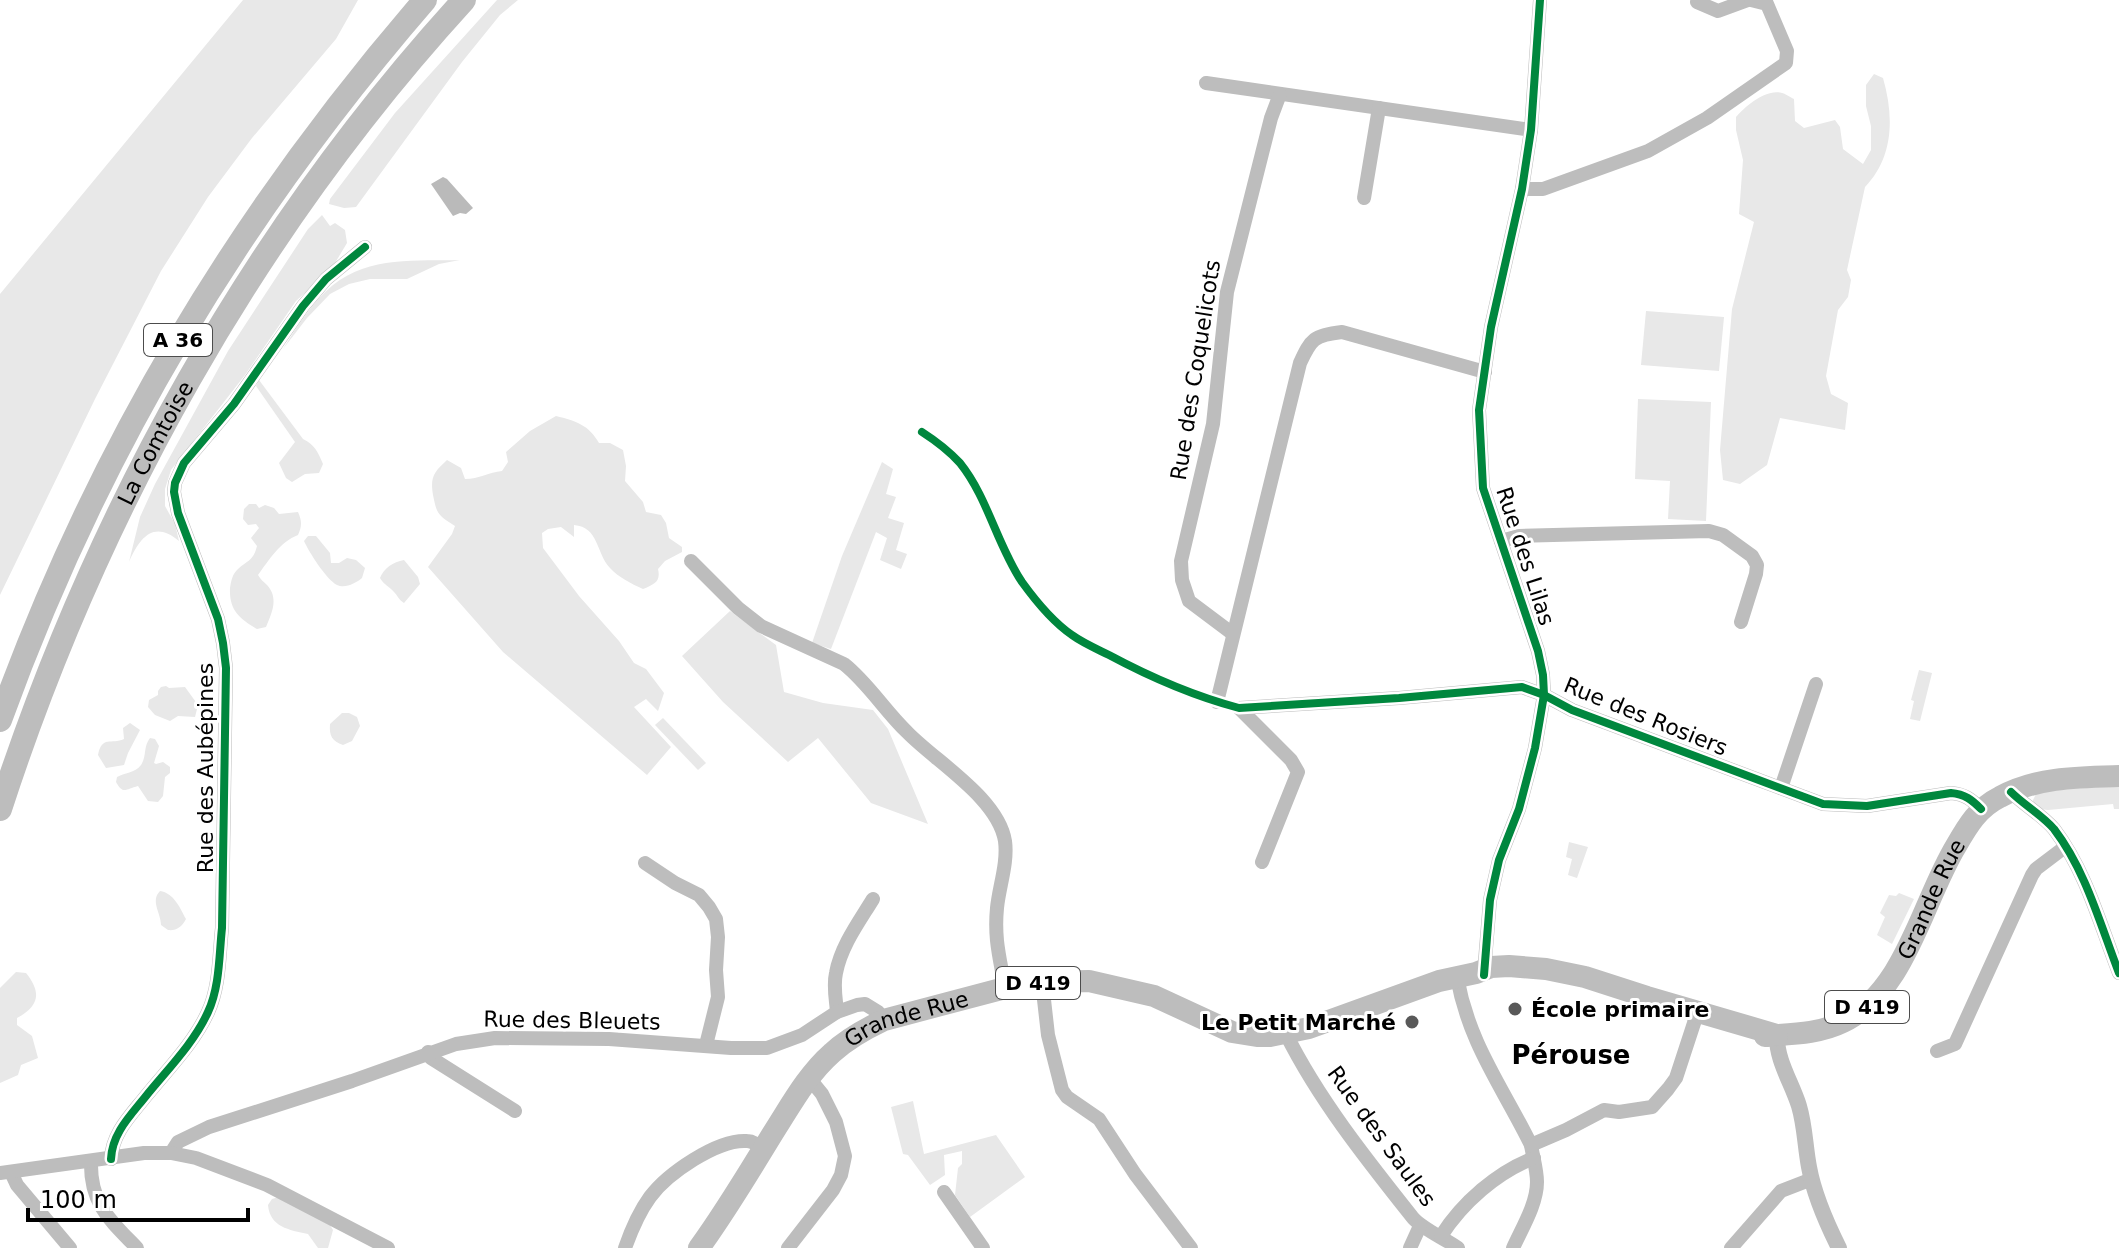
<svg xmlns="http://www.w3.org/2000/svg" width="2119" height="1248" viewBox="0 0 2119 1248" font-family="'DejaVu Sans',sans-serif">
	<rect width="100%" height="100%" fill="#fff"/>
	<g fill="#e8e8e8">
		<polygon points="243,0 358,0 336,39 252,138 208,197 161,271 95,399 0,595 0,294"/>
		<polygon points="497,0 518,0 500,15 462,62 356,207 344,208 329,204 330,199 395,113"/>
		<path d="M1874 74 1883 78C1894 116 1894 157 1865 187L1847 270 1851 280 1848 297 1838 310 1826 376 1831 394 1848 403 1845 430 1780 418 1767 465 1740 484 1723 480 1720 450 1732 309 1754 222 1739 214 1743 160 1736 130V117C1745 106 1767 88 1782 93 1784 93 1792 98 1794 99L1795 121 1804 128 1835 120 1840 127 1843 149 1863 164 1871 150V126L1866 106V85Z"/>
		<path d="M322 215 330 226 335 223 345 230 347 243 332 268 296 301 245 375 171 470 165 489V506L175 524 179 541C154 520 140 537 129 562L140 517 155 484 228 351 308 229Z"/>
		<path d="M460 260 439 264 407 279H370L349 284 330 294 307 318 283 349C297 327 312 302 333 285 369 256 418 261 460 260Z"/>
		<polygon points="1646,311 1724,317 1719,371 1641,365"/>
		<path d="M259 380 303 439C315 445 318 452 323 464L319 473 305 474 292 482 286 478 279 463 295 442 256 386Z"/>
		<polygon points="1638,399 1711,402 1706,521 1668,519 1670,481 1635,479"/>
		<path d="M556 416C576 421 589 425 599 443H610L623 450 626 466 625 481 643 502 646 512 661 515 666 523 669 538 682 547V552L665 561 658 569C661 582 654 584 643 589 632 584 618 577 610 568 596 553 599 527 574 525V537L561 527 548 529 542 533 543 548 579 596 619 641 634 663 646 669 664 693 658 711 646 699 634 707 671 747 647 775 503 652 428 567 452 534 455 526C438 515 437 515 433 495 430 477 434 472 447 460L461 468 465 479C479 479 489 472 502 471L508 462 506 452 530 431Z"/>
		<polygon points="882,462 893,469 886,494 896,497 888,518 904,523 896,550 907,554 901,569 880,560 887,538 876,532 831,649 812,643 842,556"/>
		<path d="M249 504H256L259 508 265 505 274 508 279 514 298 512C302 521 302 526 298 535 280 542 269 560 258 575 260 579 264 582 267 585 279 598 272 613 266 627L257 629C239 618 229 610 230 588 231 582 232 575 237 570 247 560 253 562 257 546L251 538 259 528 256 524 248 525 243 519 244 509Z"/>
		<path d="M308 536H316L330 553 331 563H339L347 558 356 560 365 568 362 578C356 583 345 589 337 585 326 579 309 552 304 541Z"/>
		<path d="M404 560 418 577 420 584 404 603C398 599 398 596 394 592 389 586 385 586 380 578 384 568 393 562 404 560Z"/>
		<polygon points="730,611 776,645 784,692 823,703 873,710 888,729 928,824 871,803 818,738 788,762 723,702 682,656"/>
		<polygon points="1919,670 1932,673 1920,721 1910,719 1914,701 1911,700"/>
		<polygon points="166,686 169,688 185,687 198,705 195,717 178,716 170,721 155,715 148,707 149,700 158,695 158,691 161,687"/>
		<path d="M342 713H349L357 717 360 726 352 741 343 745C332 741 329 736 330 724Z"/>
		<polygon points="663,718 706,763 698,770 655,725"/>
		<path d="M130 723 140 730 128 753 124 765 106 768 98 755C102 735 111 745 124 739L123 728Z"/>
		<path d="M150 738 155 739 159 746 154 763 156 764 163 762 170 767V773L165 777 163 796 158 802 148 801 138 786C126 789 123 795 116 782L117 777C124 773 135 773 141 765 147 756 143 747 150 738Z"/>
		<polygon points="2119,783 2119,809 2114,809 2113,804 2048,810 2039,809 2032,802 2037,792"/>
		<polygon points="1569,842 1588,847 1577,878 1568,875 1572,859 1566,857"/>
		<path d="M160 891C174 893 180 908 186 919 182 927 176 931 168 930L161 925C161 913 150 901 160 891Z"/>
		<polygon points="1899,893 1914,899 1892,944 1877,935 1885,917 1880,913 1889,895 1896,896"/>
		<path d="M16 972 26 973C42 993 39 1006 17 1018V1025L32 1036 38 1058 21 1065 18 1075 0 1083V988Z"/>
		<polygon points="913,1101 924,1154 996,1135 1025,1177 970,1217 955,1195 958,1168 962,1164 962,1151 944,1155 945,1175 930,1185 908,1155 903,1154 891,1107"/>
		<path d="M279 1197 330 1225 333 1230 328 1248H318L308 1234C289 1230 270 1227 268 1205L272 1199Z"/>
	</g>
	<polygon fill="#bababa" points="443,177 447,179 473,208 466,214 460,213 453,216 431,184"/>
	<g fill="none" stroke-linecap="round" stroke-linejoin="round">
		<g stroke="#bdbdbd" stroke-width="14">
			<polyline points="1697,2 1718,11 1748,0"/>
			<polyline points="1206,83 1531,130"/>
			<polyline points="1522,189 1543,189 1648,151 1707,118 1786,63 1787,51 1767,4 1751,0"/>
			<polyline points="1364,198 1379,108"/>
			<polyline points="1501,541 1519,536 1709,531 1723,535 1752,556 1757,565 1756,574 1741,622"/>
			<path d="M691 561 738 608 761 626 844 664C868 683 885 711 907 732 936 762 998 798 1005 841 1008 863 999 887 997 908 994 940 1000 958 1005 988"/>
			<polyline points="1233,634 1189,601 1182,580 1181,561 1213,424 1227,292 1271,118 1280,94"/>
			<path d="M1217 702 1300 363C1311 339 1314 335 1342 332L1485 372"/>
			<path d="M1239 708 1399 698 1522 687 1544 695 1572 710 1823 804 1867 806 1951 793C1965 794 1972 800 1981 809"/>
			<polyline points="1239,708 1291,760 1298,772 1262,862"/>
			<polyline points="1781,788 1816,684"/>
			<path d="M2011 792C2024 805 2042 815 2054 829 2086 871 2100 924 2119 973"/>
			<polyline points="645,863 675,883 699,895 709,907 716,919 718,937 716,970 718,997 706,1045"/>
			<polyline points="1484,973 1490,900 1499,860 1519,809 1535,748 1544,695 1543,675 1538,651 1483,488 1479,410 1491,327 1522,189 1531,130 1540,0"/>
			<path d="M1457 977C1469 1044 1502 1086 1531 1145 1533 1157 1537 1170 1537 1182 1537 1204 1522 1228 1513 1248"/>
			<polyline points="1042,982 1048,1035 1062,1090 1067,1097 1099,1119 1135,1174 1191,1248"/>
			<path d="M837 1012C836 999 833 986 836 973 841 946 859 922 873 899"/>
			<path d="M1286 1034C1319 1100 1367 1160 1413 1218 1424 1230 1444 1238 1458 1248"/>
			<polyline points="1937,1051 1955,1044 2032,875 2036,869 2065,847"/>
			<polyline points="428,1052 431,1058 515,1111"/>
			<polyline points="1531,1145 1566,1130 1604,1110 1619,1112 1652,1107 1668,1089 1676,1078 1695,1020"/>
			<polyline points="171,1153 178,1142 209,1127 352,1081 456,1044 495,1038 609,1039 731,1048 767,1048 802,1035 837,1012 857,1005 865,1004 878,1012 884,1020"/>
			<path d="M111 1159C112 1133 131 1115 146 1096 167 1070 194 1043 208 1012 220 986 219 955 222 928L226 668 223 643 218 619 178 513 174 492 175 483 184 463 234 404 303 306 326 279 365 247"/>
			<path d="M91 1162C90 1204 110 1220 137 1248"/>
			<polyline points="11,1172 17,1185 70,1248"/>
			<polyline points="0,1173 144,1153 171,1153 196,1158 267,1185 388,1248"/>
			<polyline points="944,1192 983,1248"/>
			<path d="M1441 1236C1462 1203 1497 1172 1534 1158"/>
			<path d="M625 1248C631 1231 639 1212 650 1197 667 1174 717 1139 747 1141 753 1141 758 1145 763 1149"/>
			<polyline points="788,1248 833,1190 841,1175 845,1156 836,1122 822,1094 809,1078"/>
			<polyline points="1410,1248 1420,1226"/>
			<polyline points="1731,1248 1781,1191 1812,1179"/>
		</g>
		<path stroke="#bdbdbd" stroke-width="16" d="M1777 1035C1776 1060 1792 1083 1799 1106 1805 1126 1805 1146 1809 1167 1814 1195 1826 1222 1839 1248"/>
		<g stroke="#bdbdbd" stroke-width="22">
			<path id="s1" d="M1765 1036C1791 1034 1819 1034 1843 1022 1906 991 1922 902 1956 846 1968 825 1978 808 2000 797 2037 777 2078 777 2119 776"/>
			<path id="s2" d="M699 1248C726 1211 749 1172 773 1133 791 1105 807 1075 832 1053 847 1039 865 1029 884 1020L1005 988 1042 982 1089 981 1154 996 1232 1032 1257 1036H1270L1309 1028 1439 981 1476 973 1491 967 1509 966 1546 969 1585 977 1647 997 1777 1035"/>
		</g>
		<g stroke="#bdbdbd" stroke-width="24">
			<path d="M0 720C97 451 238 216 425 0"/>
			<path id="s3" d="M0 809C97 511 252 232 464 0"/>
		</g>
		<defs>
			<g id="cycleway">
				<path d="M922 432C936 441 949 451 960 463 988 498 997 545 1022 582 1035 600 1053 622 1072 635 1083 643 1097 649 1109 655 1150 677 1194 696 1239 708L1399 698 1522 687 1544 695 1572 710 1823 804 1867 806 1951 793C1965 794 1972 800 1981 809"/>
				<path d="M2011 792C2024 805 2042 815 2054 829 2086 871 2100 924 2119 973"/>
				<polyline points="1484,975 1490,900 1499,860 1519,809 1535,748 1544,695 1543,675 1538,651 1483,488 1479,410 1491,327 1522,189 1531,130 1540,0"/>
				<path d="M111 1159C112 1133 131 1115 146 1096 167 1070 194 1043 208 1012 220 986 219 955 222 928L226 668 223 643 218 619 178 513 174 492 175 483 184 463 234 404 303 306 326 279 365 247"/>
			</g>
		</defs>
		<use href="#cycleway" stroke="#fff" stroke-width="13"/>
		<use href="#cycleway" stroke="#00873e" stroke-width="8"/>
	</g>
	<g fill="#595959" stroke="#fff" stroke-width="3">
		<circle cx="1515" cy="1009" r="8"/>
		<circle cx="1412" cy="1022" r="8"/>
	</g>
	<g text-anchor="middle" stroke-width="6" stroke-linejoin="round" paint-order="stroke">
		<g fill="#fff" stroke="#4c4c4c" stroke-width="2">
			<rect x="144" y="324" width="68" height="32" rx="6"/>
			<rect x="996" y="967" width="84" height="32" rx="6"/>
			<rect x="1825" y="991" width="84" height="32" rx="6"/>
		</g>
		<g font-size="20" font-weight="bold" fill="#000">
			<text x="178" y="347">A 36</text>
			<text x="1038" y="990">D 419</text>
			<text x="1867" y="1014">D 419</text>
		</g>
		<g font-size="22" fill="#000" stroke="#fff">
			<text transform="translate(1195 370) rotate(-81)" y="8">Rue des Coquelicots</text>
			<text dy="8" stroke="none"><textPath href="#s3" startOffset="398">La Comtoise</textPath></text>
			<text transform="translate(1526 556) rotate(72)" y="8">Rue des Lilas</text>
			<text transform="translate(1646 716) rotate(22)" y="8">Rue des Rosiers</text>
			<text transform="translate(205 768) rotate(-90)" y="8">Rue des Aubépines</text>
			<text dy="8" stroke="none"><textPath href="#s1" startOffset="234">Grande Rue</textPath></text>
			<text transform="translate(572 1020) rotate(1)" y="8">Rue des Bleuets</text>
			<text dy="8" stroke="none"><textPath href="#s2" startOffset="320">Grande Rue</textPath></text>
			<text transform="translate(1382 1136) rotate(54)" y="8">Rue des Saules</text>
		</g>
		<g font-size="22" font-weight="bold" fill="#000" stroke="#fff" text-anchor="start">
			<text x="1531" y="1017">École primaire</text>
			<text x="1396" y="1030" text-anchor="end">Le Petit Marché</text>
		</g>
		<g font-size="26" font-weight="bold" fill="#000" stroke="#fff">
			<text x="1571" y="1064">Pérouse</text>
		</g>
	</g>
	<path d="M28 1208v12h220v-12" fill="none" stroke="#000000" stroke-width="4"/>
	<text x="40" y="1208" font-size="24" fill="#000000" stroke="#ffffff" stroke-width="6" paint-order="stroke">100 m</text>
</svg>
